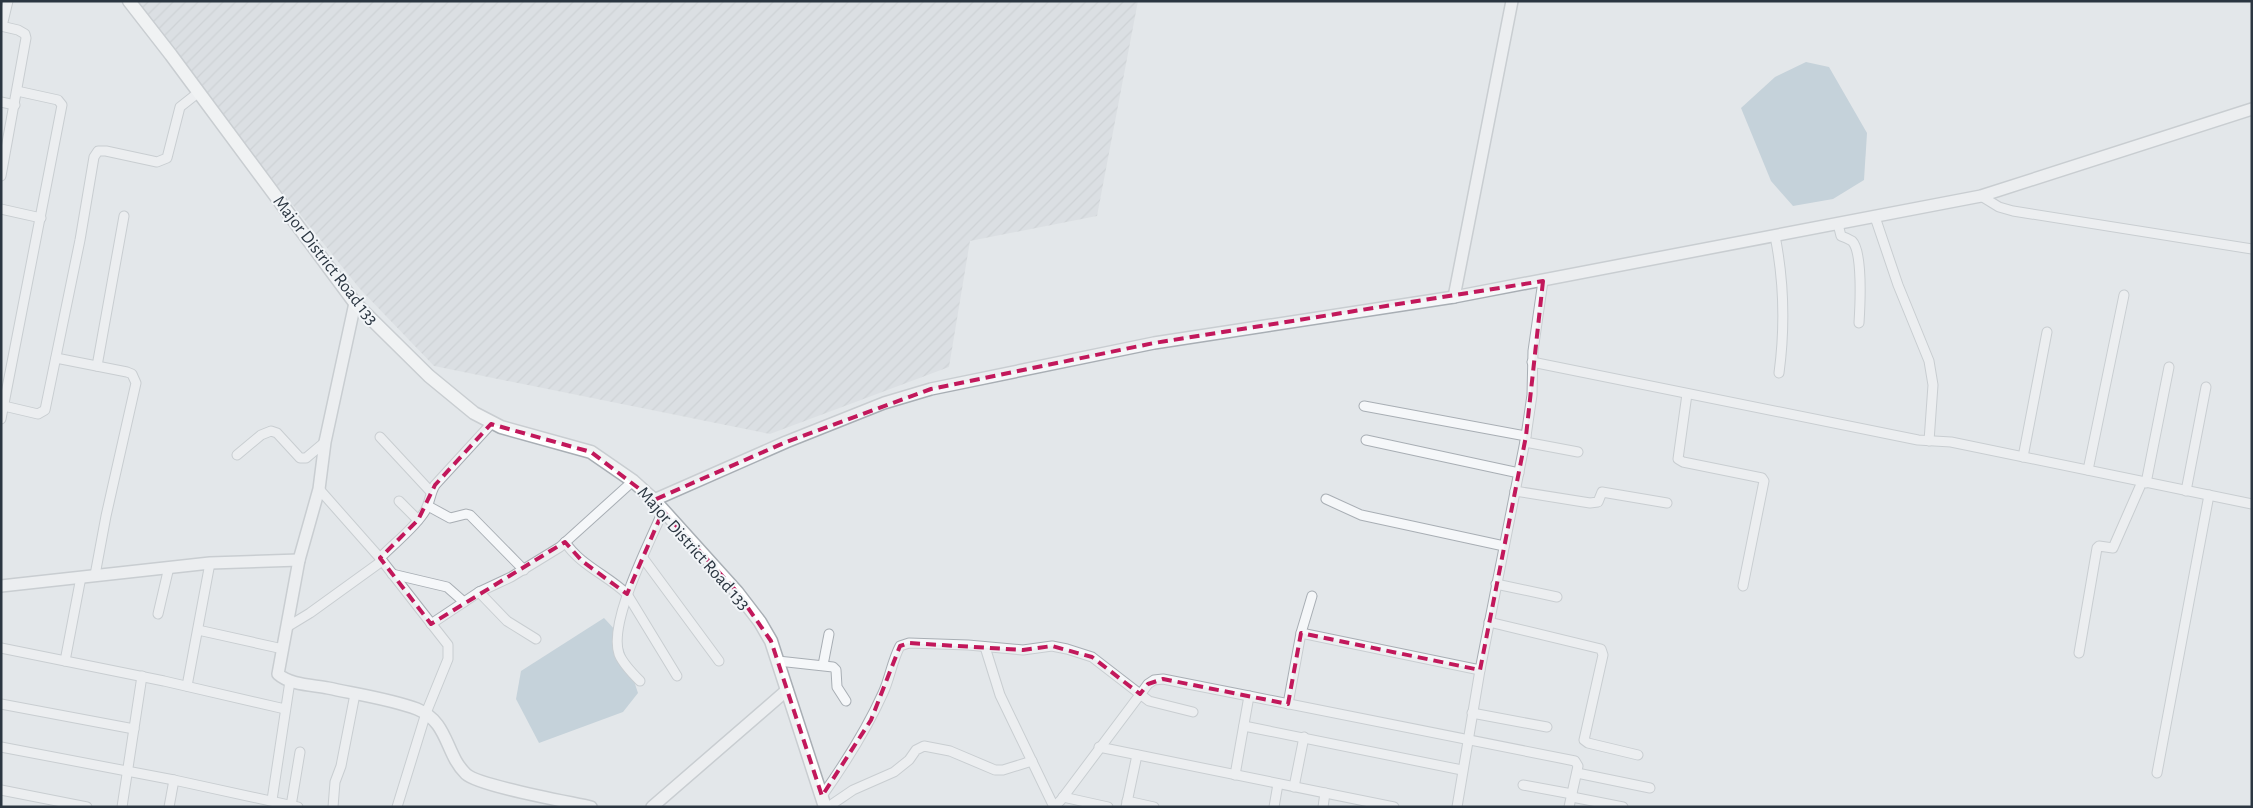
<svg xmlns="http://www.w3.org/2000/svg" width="2253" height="808" viewBox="0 0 2253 808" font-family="'Alegreya Sans',sans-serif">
	<defs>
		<pattern id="industrial-furrows" width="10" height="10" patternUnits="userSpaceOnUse" patternTransform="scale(1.25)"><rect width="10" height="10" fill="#d1d6dc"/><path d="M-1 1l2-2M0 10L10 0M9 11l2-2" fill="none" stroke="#b4b8be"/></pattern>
	</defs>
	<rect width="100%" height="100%" fill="#e3e7ea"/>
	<polygon fill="url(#industrial-furrows)" points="129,1 1138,1 1097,216 970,241 949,367 770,434 434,366 360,289"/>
	<g fill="#a0b8c8">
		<polygon points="1806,62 1829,67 1867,133 1864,180 1833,199 1793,206 1771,181 1741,108 1775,77"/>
		<polygon points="604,618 618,633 638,693 623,712 539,743 516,699 521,671"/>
	</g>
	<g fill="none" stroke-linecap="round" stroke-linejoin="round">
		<defs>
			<g id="minor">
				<polyline points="1,26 18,30 25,34 26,38 1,176"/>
				<polyline points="2,26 8,1"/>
				<polyline points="1,102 15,105"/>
				<polyline points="1981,196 1999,207 2013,211 2252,249"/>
				<polyline points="1,209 41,218"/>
				<polyline points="1875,217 1898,285 1929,361 1933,385 1929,441"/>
				<path d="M1838 224 1841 236C1844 237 1849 239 1852 241 1863 252 1860 307 1859 323"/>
				<path d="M1775 236C1784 281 1785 328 1779 373"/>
				<polyline points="56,358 127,372 132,374 136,383 106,516 95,575"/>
				<polyline points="1532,362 1918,440 1951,442 2252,504"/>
				<polyline points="97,366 124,216"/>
				<polyline points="1687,394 1678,459 1683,462 1762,478 1764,481 1743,586"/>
				<polyline points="4,406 38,414 45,410 80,240 94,157 98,151 106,151 157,162 167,158 180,107 199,92"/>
				<polyline points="1364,406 1526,436"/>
				<polyline points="1,419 62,105 58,100 17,91"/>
				<polyline points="380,437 431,492"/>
				<polyline points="1366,440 1519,473"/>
				<polyline points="1525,442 1578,452"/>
				<polyline points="237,455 261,435 271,431 277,433 300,458 306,458 325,442"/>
				<polyline points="2023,457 2047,332"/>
				<polyline points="2088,470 2124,295"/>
				<polyline points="2146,483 2169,367"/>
				<polyline points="319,489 380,558 448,645 448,659 426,713 397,807"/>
				<polyline points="1515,491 1590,503 1598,502 1602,492 1667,503"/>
				<polyline points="2186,491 2206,387"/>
				<polyline points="1326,499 1361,515 1504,546"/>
				<polyline points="399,501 418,520"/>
				<polyline points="428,506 450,518 466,514 470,515 524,570"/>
				<path d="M565 542C580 565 607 575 627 594L677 676"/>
				<path d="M380 558C394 543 414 529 425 511 430 503 430 493 435 485L491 424"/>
				<polyline points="643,558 719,661"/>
				<polyline points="392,574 447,587 464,602"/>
				<polyline points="1496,584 1557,597"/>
				<polyline points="479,592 511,577 560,547 633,481"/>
				<polyline points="158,614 169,567"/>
				<polyline points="1489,622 1601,649 1603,655 1584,740 1588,743 1638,755"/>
				<polyline points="431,624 479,592 507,621 536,639"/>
				<polyline points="287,627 310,613 382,561"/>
				<polyline points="198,630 283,649"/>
				<polyline points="1301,633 1480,670"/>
				<polyline points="985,647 1000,695 1054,807"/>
				<polyline points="1,648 164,681 285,709"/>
				<polyline points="2079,653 2097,548 2099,546 2113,548 2142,482"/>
				<polyline points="65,661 81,577"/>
				<polyline points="778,661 833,667 836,670 837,687 846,701"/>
				<polyline points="823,665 829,634"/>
				<path d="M640 681C633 674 623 664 619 654 608 622 650 542 663 511"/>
				<polyline points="187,686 210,563"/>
				<polyline points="1,704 134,729"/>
				<polyline points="1288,704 1301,633 1312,596"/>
				<polyline points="1472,713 1547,727"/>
				<polyline points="1244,726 1462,770"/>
				<polyline points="1,747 174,780 298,807"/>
				<polyline points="1099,747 1394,807"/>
				<polyline points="1577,773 1650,788"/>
				<polyline points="2157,773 2209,495"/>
				<polyline points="1235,775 1249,696 1575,761 1578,766 1569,807"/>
				<polyline points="1523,785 1572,794"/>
				<polyline points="1294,787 1304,737"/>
				<polyline points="1,790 87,807"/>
				<path d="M822 796C846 762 866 731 883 693 890 678 892 661 900 646L909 643 968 645 1023 650 1052 646 1067 649 1092 657 1149 701 1193 712"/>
				<polyline points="1063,797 1108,807"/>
				<polyline points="1572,797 1623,807"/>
				<polyline points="272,800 290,681"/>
				<polyline points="1127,801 1154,807"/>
				<polyline points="291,806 300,752"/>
				<polyline points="122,807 142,676"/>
				<polyline points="169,807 174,780"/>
				<polyline points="333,807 335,782 341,766 355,694"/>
				<polyline points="828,807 853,790 894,772 909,760 916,750 924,746 950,751 995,770 1003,770 1032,761"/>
				<polyline points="1054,807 1061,800 1148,684 1154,680 1163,679 1249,696"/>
				<polyline points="1126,807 1137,755"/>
				<polyline points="1274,807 1278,784"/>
				<polyline points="1323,807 1325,793"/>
				<polyline points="1457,807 1480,670 1526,436 1532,395 1533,351 1543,281"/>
			</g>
			<g id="tertiary">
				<polyline points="1454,297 1512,1"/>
				<path d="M355 303 325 442 319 489 299 560 278 674C290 685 313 685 328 688 356 694 391 699 417 709 449 722 445 754 466 774 479 786 569 802 591 807"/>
				<polyline points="654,500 786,442 884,403 931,389 1154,343 1454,297 1981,196 2252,109"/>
				<polyline points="1,586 210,563 299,560"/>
				<polyline points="652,807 787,690"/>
			</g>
			<polyline id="secondary" points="129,1 171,55 355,303 429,376 474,413 501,427 591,452 633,481 654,500 737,592 760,622 771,641 825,807"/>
		</defs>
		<use href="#minor" stroke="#a8aeb4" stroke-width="11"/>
		<use href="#tertiary" stroke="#a8aeb4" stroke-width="14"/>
		<use href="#secondary" stroke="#a8aeb4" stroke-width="15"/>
		<use href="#minor" stroke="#f5f7f9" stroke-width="9"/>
		<use href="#tertiary" stroke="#f5f7f9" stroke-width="11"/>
		<use href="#secondary" stroke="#fff" stroke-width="12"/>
	</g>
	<path d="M0 0H2253V808H0ZM1543 281 1526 436 1480 670 1301 633 1288 704 1163 679 1148 684 1140 694 1092 657 1052 646 1023 650 909 643 900 646 871 720 822 796 771 641 737 592 663 511 627 594 582 561 565 542 431 624 380 558 418 520 435 485 491 424 591 452 654 500 786 442 931 389 1154 343Z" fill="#e3e7ea" fill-opacity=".55" fill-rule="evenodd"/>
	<path fill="none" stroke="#c2185b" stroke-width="4" stroke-dasharray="10 6" stroke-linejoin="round" d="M1543 281 1526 436 1480 670 1301 633 1288 704 1163 679 1148 684 1140 694 1092 657 1052 646 1023 650 909 643 900 646 871 720 822 796 771 641 737 592 663 511 627 594 582 561 565 542 431 624 380 558 418 520 435 485 491 424 591 452 654 500 786 442 931 389 1154 343Z"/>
	<g text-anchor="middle" stroke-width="4" stroke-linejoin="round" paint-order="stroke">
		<g font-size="18" fill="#2b3641" stroke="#f2f5f8">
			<text transform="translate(326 260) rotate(52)" y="6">Major District Road 133</text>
			<text transform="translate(694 548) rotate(48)" y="6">Major District Road 133</text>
		</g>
	</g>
	<rect width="2253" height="808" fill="none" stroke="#2b3641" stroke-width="5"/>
</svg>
